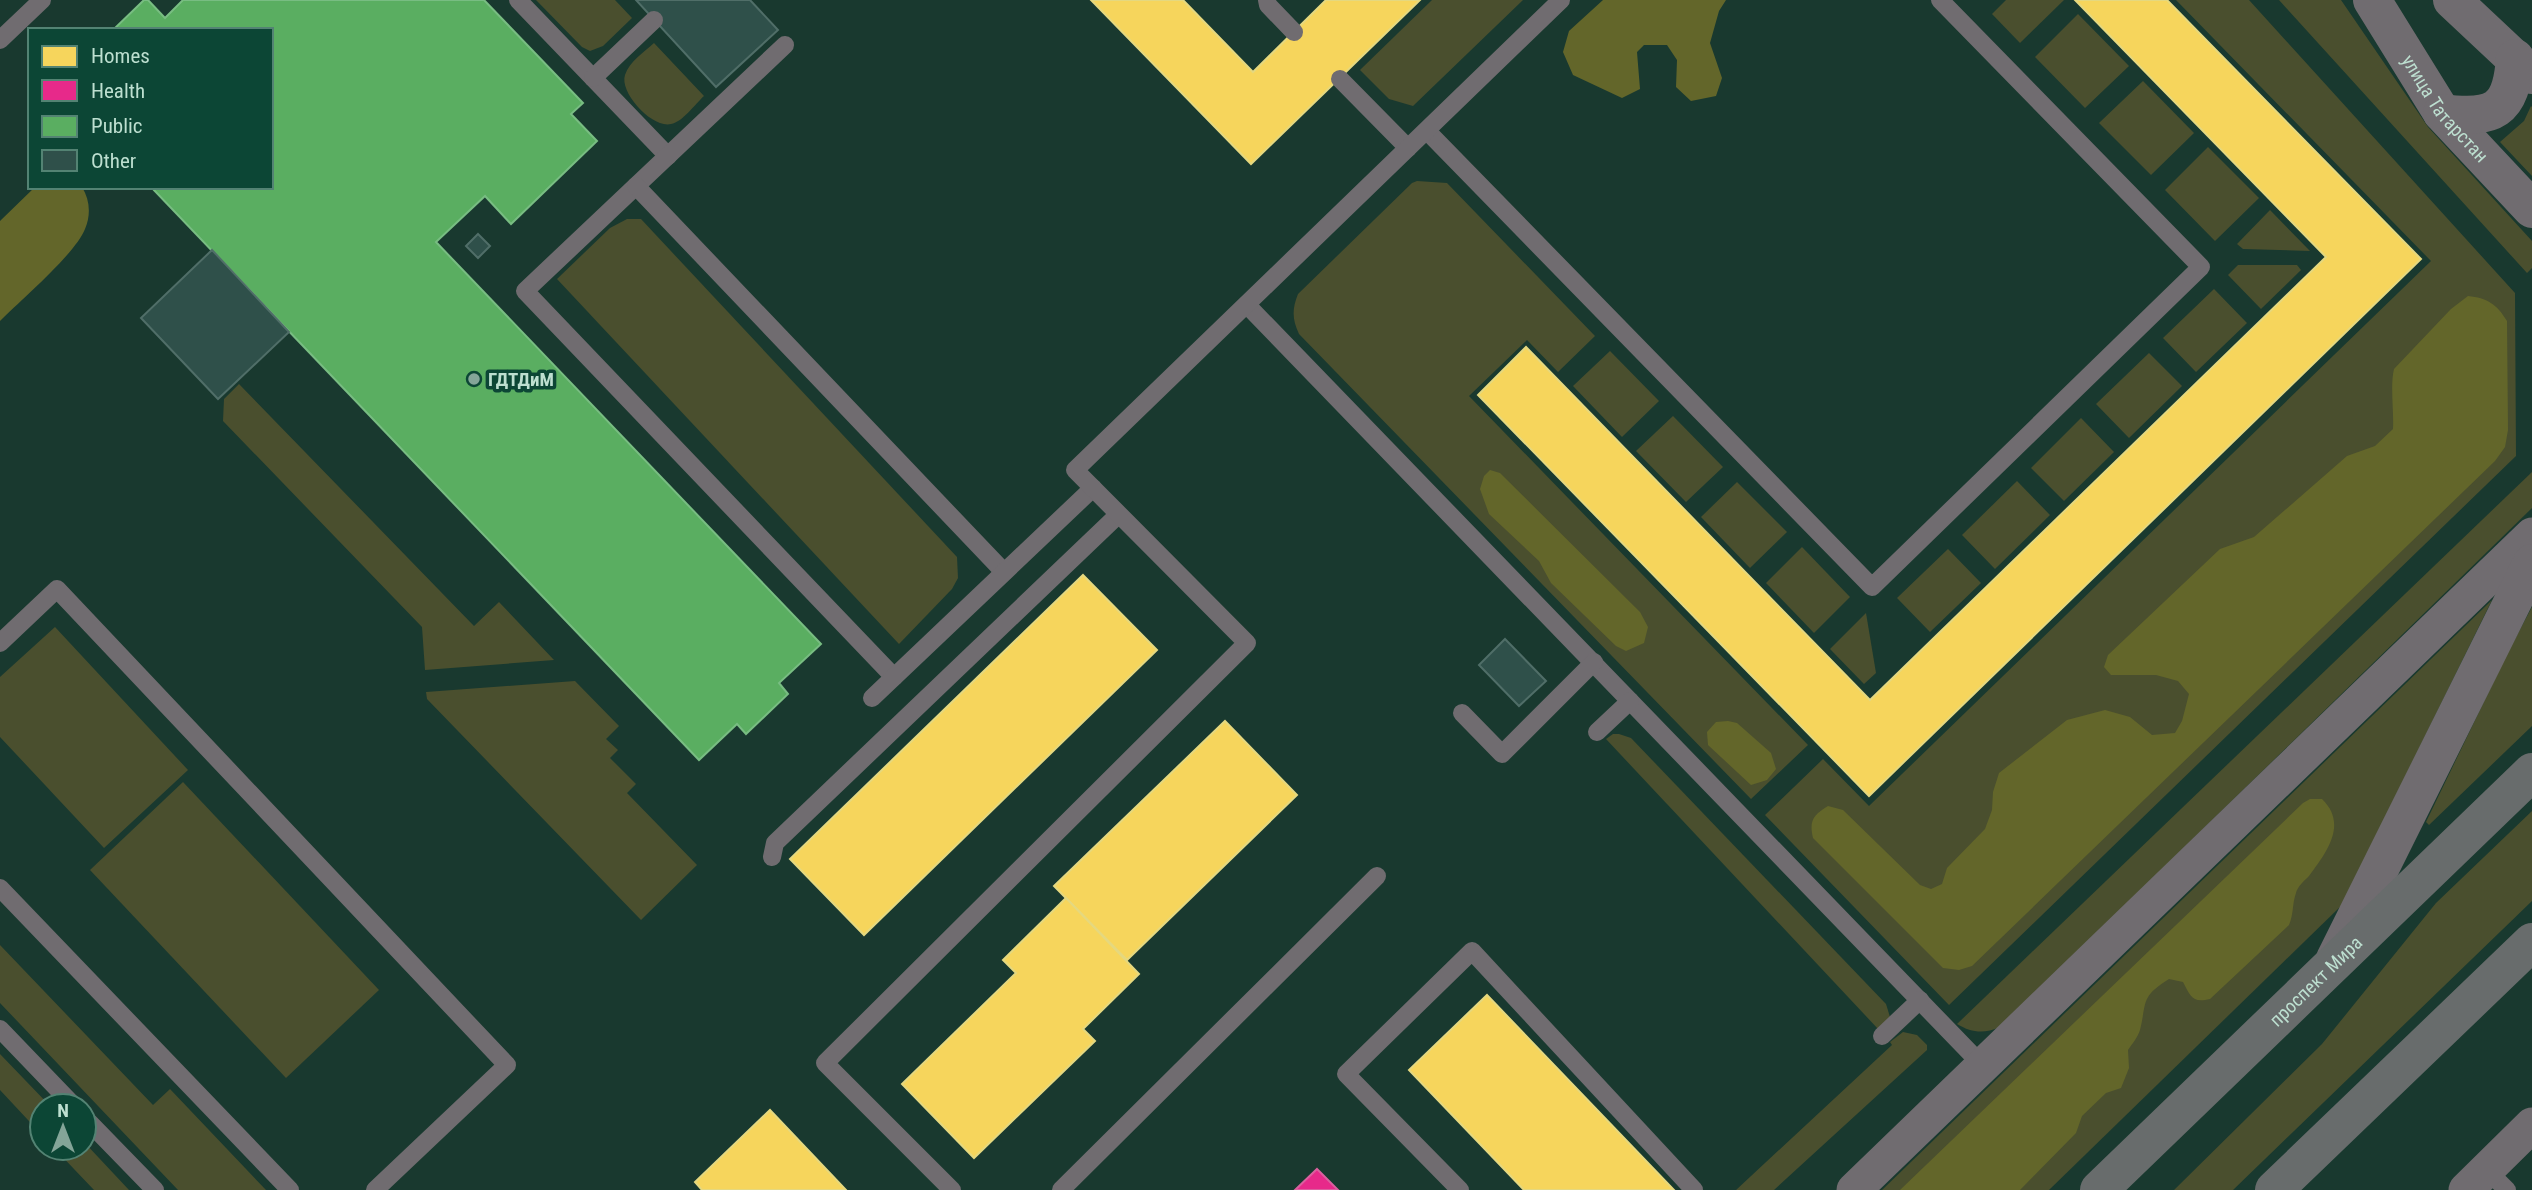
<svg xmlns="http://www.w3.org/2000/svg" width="2532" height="1190" viewBox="0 0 2532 1190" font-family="'Roboto Condensed',sans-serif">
	<rect width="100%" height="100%" fill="#19392f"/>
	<g fill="#4a4f2e">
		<polygon points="536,0 615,0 632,18 603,46 590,51 582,47"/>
		<polygon points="1432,0 1523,0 1413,106 1389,99 1360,70"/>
		<polygon points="2006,0 2064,0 2020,43 1992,14"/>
		<polygon points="2176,0 2249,0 2515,293 2516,456 1949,1005 1765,815 1823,759 1869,806 2431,261"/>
		<polygon points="2279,0 2341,0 2428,127 2532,241 2532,268 2527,273"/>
		<polygon points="2078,14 2129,66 2085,108 2035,57"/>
		<path d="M654 43 704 96C695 104 683 122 671 124 653 129 619 93 625 75 629 62 644 52 654 43Z"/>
		<polygon points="2143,81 2194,133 2151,175 2099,123"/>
		<polygon points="2531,106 2532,107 2532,176 2500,142 2524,121"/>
		<polygon points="2208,147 2259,198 2215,241 2165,190"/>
		<path d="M1417 181 1447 183 1595 336 1558 372 1527 340 1469 396 1808 745 1751 799 1299 334C1292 319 1292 309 1298 294L1412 183Z"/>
		<polygon points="2270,210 2310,251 2243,249 2237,244"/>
		<polygon points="627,219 641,219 957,557 958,578 952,589 899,644 557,279 610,228"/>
		<polygon points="2238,265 2297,265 2301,270 2261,309 2228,275"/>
		<polygon points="2214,289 2247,323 2196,372 2163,338"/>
		<polygon points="1610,351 1659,401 1622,437 1573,386"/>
		<polygon points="2149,353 2182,386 2129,438 2096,404"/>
		<polygon points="239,384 474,626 499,602 554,660 425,670 422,627 223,421 224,399"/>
		<polygon points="1673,416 1723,467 1686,502 1636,451"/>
		<polygon points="2081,418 2114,452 2064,501 2031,468"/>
		<path d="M2532 472V508L2000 1027C1984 1034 1972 1033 1957 1024Z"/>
		<polygon points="2017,481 2050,515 1995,569 1962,535"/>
		<polygon points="1737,482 1787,532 1750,568 1701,517"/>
		<polygon points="1802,547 1850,597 1814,633 1766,583"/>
		<polygon points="1948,549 1981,583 1930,632 1897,598"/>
		<polygon points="2492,600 2342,905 2049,1190 1882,1190"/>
		<polygon points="2532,607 2532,726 2429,825 2426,822 2507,654"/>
		<polygon points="1866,613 1876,673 1864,684 1830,649"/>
		<polygon points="55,627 188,770 104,848 0,737 0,677"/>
		<polygon points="575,681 619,726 606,739 618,750 610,758 636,784 627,793 697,865 641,920 427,699 426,692"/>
		<polygon points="1613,734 1619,734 1631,738 1886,1004 1890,1017 1879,1030 1606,739"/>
		<polygon points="183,782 379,990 286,1078 90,870"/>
		<polygon points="2532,811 2532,901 2233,1190 2174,1190 2322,1044 2436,903"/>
		<polygon points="0,945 153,1105 170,1089 266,1190 178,1190 0,1003"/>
		<polygon points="1903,1032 1917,1035 1927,1045 1927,1050 1774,1190 1736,1190 1892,1045 1890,1042"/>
		<polygon points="0,1054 50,1106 42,1106 42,1135 0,1090"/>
		<polygon points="84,1142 129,1190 94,1190 54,1148 84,1148"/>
	</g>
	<g fill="#63662a">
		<polygon points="1603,0 1726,0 1719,11 1710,43 1722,78 1716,96 1691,101 1676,87 1677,60 1667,45 1644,45 1637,52 1640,89 1622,98 1573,75 1563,52 1569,31"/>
		<path d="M35 187H82C90 200 91 215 85 229 76 253 20 301 0 321V221Z"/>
		<path d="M2468 296C2487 298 2497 304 2507 321L2508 430 2505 447 2495 461 1972 966 1959 970 1943 968 1813 838C1809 821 1813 815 1828 806L1843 810 1920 885 1931 889 1942 884 1947 868 1985 829 1992 810 1993 792 1999 773 2067 720 2105 710 2130 717 2152 735 2175 733 2182 721 2189 694 2178 681 2156 675H2111L2104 667 2108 655 2220 549 2254 537 2347 456 2375 446 2393 429C2394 411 2390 385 2394 369L2451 309Z"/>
		<polygon points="1490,470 1500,473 1640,612 1648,627 1644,643 1626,651 1616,646 1551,583 1539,561 1489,514 1480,489 1484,476"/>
		<polygon points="1728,721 1737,723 1771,753 1776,769 1767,780 1751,785 1708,745 1707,732 1716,722"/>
		<path d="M2310 799H2322C2348 824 2327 852 2309 876 2305 880 2297 887 2296 893 2292 904 2294 913 2289 925L2210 999C2192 1003 2191 997 2183 982L2169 979C2140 997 2147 1002 2140 1030 2138 1037 2132 1044 2128 1050L2129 1068 2121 1088 2106 1093 2082 1116 2076 1133 2020 1190H1900L2303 803Z"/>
	</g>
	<g fill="#f6d55c" stroke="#e5d87f" stroke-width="2">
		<polygon points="1091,0 1183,0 1253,72 1326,0 1420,0 1251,164"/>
		<polygon points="2075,0 2167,0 2421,259 1869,796 1478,395 1526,347 1870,700 2326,257"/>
		<polygon points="1083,575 1157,650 864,935 790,859"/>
		<polygon points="1225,721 1297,795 1127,960 1054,886"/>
		<polygon points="1066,898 1139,974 1083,1029 1095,1041 974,1158 902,1084 1016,973 1003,960"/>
		<polygon points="1487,995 1674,1190 1524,1190 1409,1070"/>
		<polygon points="770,1110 846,1190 702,1190 695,1182"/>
	</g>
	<polygon fill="#e7298a" stroke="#da609f" stroke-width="2" points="1317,1169 1338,1190 1295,1190"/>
	<polygon fill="#5aae61" stroke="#78bd82" stroke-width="2" points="144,0 148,0 165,18 183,0 484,0 583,103 571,114 597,141 511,224 485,196 436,242 821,644 779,683 788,694 746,734 737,724 699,760 151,187 271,187 271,30 113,30"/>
	<g fill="#2f504a" stroke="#506e68" stroke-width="2">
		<polygon points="636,0 750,0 778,30 716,87"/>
		<polygon points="478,234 490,246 478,258 466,246"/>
		<polygon points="212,250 289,332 218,399 141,318"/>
		<polygon points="1505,639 1546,681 1519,706 1479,665"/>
	</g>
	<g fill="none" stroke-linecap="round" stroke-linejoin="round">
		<g stroke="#706c70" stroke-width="18">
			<polyline points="518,0 668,156"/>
			<polyline points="1267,0 1268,5 1294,32"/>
			<polyline points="0,40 42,0"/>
			<polyline points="785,45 525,291 894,677"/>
			<polyline points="593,78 654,20"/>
			<polyline points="1340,79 1408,148"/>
			<polyline points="1427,131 1872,587 2201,267 1940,0"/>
			<polyline points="636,186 1004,572"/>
			<polyline points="1247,305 1983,1066"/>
			<polyline points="0,643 57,589 507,1065 375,1190"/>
			<polyline points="872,698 1093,488"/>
			<polyline points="1462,713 1502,754 1594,662"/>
			<polyline points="1597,732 1630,701"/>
			<polyline points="772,857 775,843 1118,515"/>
			<polyline points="0,888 290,1190"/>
			<polyline points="0,1029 74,1106"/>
			<polyline points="1882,1036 1920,1000"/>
			<polyline points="84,1117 155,1190"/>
			<polyline points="2487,1170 2507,1190"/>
			<polyline points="952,1190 825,1063 1247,643 1075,470 1561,0"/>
			<polyline points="1061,1190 1377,876"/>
			<polyline points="1460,1190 1346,1074 1472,951 1694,1190"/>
		</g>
		<g stroke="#706c70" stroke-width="35">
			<polyline points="1854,1190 2532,535"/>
			<polyline points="2466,1190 2532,1125"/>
		</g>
		<g stroke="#706c70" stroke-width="38">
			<path id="s1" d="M2372 0 2442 113 2532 209"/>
			<polyline points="2452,0 2532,75"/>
			<path d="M2442 113C2494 119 2511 112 2515 58"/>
			<polyline points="2335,959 2532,563"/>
		</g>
		<g stroke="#686c6c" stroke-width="38">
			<path id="s2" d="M2099 1190 2532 772"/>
			<polyline points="2274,1190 2532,942"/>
		</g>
	</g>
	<circle fill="#84a598" stroke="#0c4635" stroke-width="2.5" cx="474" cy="379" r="7"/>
	<g text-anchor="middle" stroke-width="7" stroke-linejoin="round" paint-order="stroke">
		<g font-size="19" fill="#bddfd0" stroke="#0c4635">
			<text dy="7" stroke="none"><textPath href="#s1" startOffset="131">улица Татарстан</textPath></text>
			<text dy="7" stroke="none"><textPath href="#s2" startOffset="301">проспект Мира</textPath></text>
		</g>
		<g font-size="19" font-weight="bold" fill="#bddfd0" stroke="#0c4635" text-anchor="start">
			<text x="488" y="386">ГДТДиМ</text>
		</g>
	</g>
	<rect x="28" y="28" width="245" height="161" fill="#0c4635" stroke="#538373" stroke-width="2"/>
	<rect x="42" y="46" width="35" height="21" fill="#f6d55c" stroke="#538373" stroke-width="2"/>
	<text x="91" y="63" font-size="21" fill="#bddfd0">Homes</text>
	<rect x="42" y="80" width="35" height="21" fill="#e7298a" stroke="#538373" stroke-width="2"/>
	<text x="91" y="98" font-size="21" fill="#bddfd0">Health</text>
	<rect x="42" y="116" width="35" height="21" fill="#5aae61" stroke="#538373" stroke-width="2"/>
	<text x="91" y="133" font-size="21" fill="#bddfd0">Public</text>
	<rect x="42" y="150" width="35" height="21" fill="#2f504a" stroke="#538373" stroke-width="2"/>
	<text x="91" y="168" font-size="21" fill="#bddfd0">Other</text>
	<g transform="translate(63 1127)"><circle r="33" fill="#0c4635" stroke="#538373" stroke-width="2"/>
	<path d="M0-5L12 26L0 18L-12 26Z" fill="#84a598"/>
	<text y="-10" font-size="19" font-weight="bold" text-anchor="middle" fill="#bddfd0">N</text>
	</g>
</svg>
